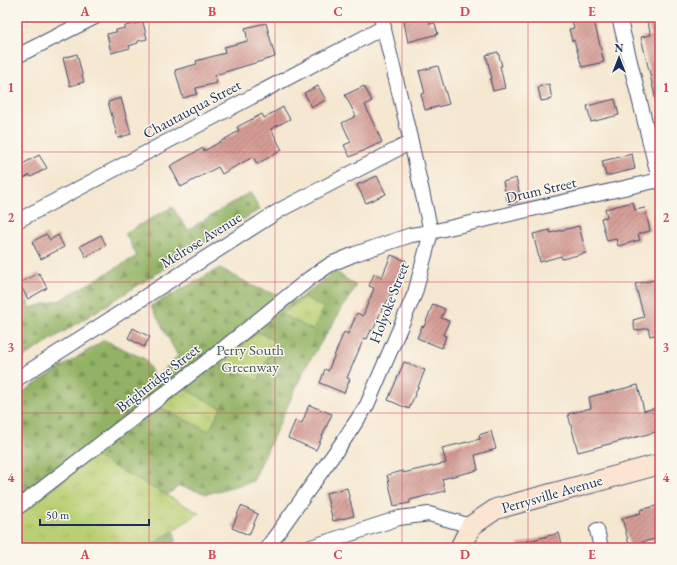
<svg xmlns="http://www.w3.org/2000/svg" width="677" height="565" viewBox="0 0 677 565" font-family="'EB Garamond',serif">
	<defs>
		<pattern id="forest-firs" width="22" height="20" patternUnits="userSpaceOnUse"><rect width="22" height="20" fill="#93b265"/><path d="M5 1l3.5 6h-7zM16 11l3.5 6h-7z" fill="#779156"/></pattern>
		<pattern id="park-tufts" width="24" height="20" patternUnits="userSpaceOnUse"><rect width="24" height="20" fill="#bacf73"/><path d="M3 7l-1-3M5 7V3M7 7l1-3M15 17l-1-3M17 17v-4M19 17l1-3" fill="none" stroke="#9fb266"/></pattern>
		<pattern id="building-hatch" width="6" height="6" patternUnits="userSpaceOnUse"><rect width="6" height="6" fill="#d49c94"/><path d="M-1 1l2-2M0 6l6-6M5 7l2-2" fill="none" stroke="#ab807c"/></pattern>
	</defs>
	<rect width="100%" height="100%" fill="#fbf7ec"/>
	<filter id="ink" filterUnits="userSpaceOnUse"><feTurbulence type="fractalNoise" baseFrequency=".025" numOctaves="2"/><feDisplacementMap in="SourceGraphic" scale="8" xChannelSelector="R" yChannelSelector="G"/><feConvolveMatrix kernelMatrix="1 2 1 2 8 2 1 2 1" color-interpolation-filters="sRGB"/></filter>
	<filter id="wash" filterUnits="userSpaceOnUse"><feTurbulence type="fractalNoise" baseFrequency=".012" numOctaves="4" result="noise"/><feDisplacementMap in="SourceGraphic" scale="16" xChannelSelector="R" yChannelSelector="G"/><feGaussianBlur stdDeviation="0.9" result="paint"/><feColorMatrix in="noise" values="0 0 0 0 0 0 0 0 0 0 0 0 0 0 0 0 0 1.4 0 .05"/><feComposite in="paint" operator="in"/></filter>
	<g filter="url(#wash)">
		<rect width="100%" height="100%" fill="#f5e7d0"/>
		<g fill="url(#forest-firs)" stroke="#577062">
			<polygon points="250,192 260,209 17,361 17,271 30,308 60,300 137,256 125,233 172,207 188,230"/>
			<polygon points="220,268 257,288 296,301 335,271 356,286 304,370 253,481 207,494 179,486 162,499 171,519 176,541 171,548 17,548 17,396 104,340 145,359 155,378 178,356 151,306"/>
		</g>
		<g fill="url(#park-tufts)" stroke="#6a7f68">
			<polygon points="304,297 324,308 313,330 282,314"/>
			<polygon points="258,332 275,341 258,381 219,362"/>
			<polygon points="184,389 221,408 209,431 159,407"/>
			<polygon points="94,456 199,513 147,548 17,548 17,517"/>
		</g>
		<g id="blocks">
			<g fill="url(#building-hatch)">
				<polygon points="403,17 428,17 430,24 435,23 438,34 408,42"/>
				<polygon points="571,17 593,17 604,62 582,67 574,40 572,41 569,29 574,28"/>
				<polygon points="646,17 660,17 660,99 656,100 641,37 651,35"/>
				<polygon points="143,22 147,39 138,41 138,43 129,46 130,48 111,53 107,34 116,32 116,30 125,28 125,26"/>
				<polygon points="266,23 275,57 215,75 217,83 196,88 197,94 183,98 175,70 197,64 196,61 225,53 224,47 248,41 245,28"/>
				<polygon points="498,52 502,66 500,66 505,88 493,91 490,79 492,79 486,55"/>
				<polygon points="77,54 84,82 70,86 63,58"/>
				<polygon points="438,66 449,104 425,110 421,94 425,93 419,71"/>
				<polygon points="549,84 552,99 541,101 538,87"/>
				<polygon points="318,86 326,100 312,107 304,93"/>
				<polygon points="364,86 372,101 365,105 382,142 350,157 344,145 351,142 342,123 356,116 345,95"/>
				<polygon points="121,98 131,134 118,138 108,102"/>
				<polygon points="615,99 619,115 591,122 587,106"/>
				<polygon points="283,107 290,119 271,129 282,150 257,164 253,157 222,174 218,167 181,187 170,166 203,148 204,151 239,131 237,127 262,114 264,118"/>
				<polygon points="632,154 635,169 606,176 602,161"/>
				<polygon points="39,155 47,168 31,177 30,175 17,182 17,167"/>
				<polygon points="377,176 386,194 366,203 357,185"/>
				<polygon points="516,178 521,200 508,204 503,182"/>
				<polygon points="633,202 635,210 645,208 650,231 638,234 640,240 618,246 616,239 607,241 601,218 607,217 605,209"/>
				<polygon points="579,226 586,253 562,259 561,256 540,262 533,234 550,230 550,233"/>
				<polygon points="46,234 50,240 58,235 64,247 41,259 32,242"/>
				<polygon points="101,235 106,245 86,257 80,246"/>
				<polygon points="391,255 406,261 392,296 390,295 385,306 383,306 373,331 371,330 367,339 364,338 347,378 350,379 344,393 320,383 325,369 328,371 344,332 348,334 357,313 363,316 374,288 369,286 374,274 382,277"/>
				<polygon points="39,273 47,288 28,299 19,283"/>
				<polygon points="654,280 660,306 660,334 650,336 648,328 635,331 633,320 644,317 635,284"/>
				<polygon points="433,304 445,309 441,318 449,321 443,335 446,336 442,348 417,338 422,326 424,327"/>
				<polygon points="133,328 150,337 144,347 128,338"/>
				<polygon points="404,362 425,370 409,409 388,400"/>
				<polygon points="638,385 644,411 660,407 660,431 578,452 568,414 591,408 589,397"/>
				<polygon points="309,405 332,414 316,450 288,438 295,421 302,423"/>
				<polygon points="491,431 496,449 475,455 478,470 442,479 445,491 410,500 410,503 394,506 387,475 403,471 403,473 446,463 442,448 480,439 479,435"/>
				<polygon points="347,488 354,516 333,521 326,493"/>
				<polygon points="660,505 660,538 642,542 643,545 630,548 622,518 641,513 640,510"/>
				<polygon points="241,506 258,514 249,535 232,528"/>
				<polygon points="559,533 563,548 519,548 518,544"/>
			</g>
		</g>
	</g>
	<g filter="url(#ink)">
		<use href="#blocks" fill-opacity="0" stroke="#3c4b6f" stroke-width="1"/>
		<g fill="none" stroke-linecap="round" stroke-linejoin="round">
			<defs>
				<g id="street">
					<polyline points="619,17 660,183"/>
					<polyline points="17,56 95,17"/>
					<polyline points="17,221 384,27"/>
					<polyline points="17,379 280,210 411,142"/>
					<polyline points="17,508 219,352 310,278 331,264 355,254 411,235 431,232 659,180"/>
					<polyline points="597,530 601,548"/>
					<polyline points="267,548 344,440 367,405 415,293 431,232 411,142 381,17"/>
					<polyline points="308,548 399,518 429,514 471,526"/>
				</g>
				<polyline id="secondary" points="460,548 471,526 496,509 660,464"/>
			</defs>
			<use href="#street" stroke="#3c4b6f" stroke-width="16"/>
			<use href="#secondary" stroke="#3c4b6f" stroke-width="22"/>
			<use href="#street" stroke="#fff" stroke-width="14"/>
			<use href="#secondary" stroke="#fce5d0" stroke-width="20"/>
		</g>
	</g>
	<path fill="none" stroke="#d1495b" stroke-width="1" stroke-opacity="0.55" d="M149 17V548M275 17V548M402 17V548M528 17V548M17 152H660M17 282H660M17 413H660"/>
	<g text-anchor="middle" stroke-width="3" stroke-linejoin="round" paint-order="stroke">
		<g font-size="15" fill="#1b2f5e" stroke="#fbf7ec">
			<text transform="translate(192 109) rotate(-28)" y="5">Chautauqua Street</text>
			<text transform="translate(541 190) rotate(-13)" y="5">Drum Street</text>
			<text transform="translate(201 240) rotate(-32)" y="5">Melrose Avenue</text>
			<text transform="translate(389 303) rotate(-69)" y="5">Holyoke Street</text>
			<text transform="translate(158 378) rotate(-38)" y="5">Brightridge Street</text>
			<text transform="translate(552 494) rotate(-16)" y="5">Perrysville Avenue</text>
		</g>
		<g font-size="15" fill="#435763" stroke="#fbf7ec">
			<text x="250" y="355">Perry South<tspan x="250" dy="17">Greenway</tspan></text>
		</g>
	</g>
	<rect width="677" height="565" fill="none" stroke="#fbf7ec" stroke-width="44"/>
	<g transform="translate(619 58)" stroke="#fbf7ec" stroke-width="3" paint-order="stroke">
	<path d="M0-3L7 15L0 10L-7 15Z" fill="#1b2f5e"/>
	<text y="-6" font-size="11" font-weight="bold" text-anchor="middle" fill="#1b2f5e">N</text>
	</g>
	<path d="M40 519v6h109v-6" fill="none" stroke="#1b2f5e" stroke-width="2"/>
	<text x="46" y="519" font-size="12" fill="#1b2f5e" stroke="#fbf7ec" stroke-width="3" paint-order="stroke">50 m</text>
	<rect x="22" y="22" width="633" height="521" fill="none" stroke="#d1495b" stroke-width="1.5"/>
	<g font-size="13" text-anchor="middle" font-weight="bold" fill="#d1495b">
		<text x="85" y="16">A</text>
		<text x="212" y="16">B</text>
		<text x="338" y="16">C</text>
		<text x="465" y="16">D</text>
		<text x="592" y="16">E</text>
		<text x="11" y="92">1</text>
		<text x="666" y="92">1</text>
		<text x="11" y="222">2</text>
		<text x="666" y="222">2</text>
		<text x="11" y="352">3</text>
		<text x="666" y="352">3</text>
		<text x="11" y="482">4</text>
		<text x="666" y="482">4</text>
		<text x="85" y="559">A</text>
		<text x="212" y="559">B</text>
		<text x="338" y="559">C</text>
		<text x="465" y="559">D</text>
		<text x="592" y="559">E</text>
	</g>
</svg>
